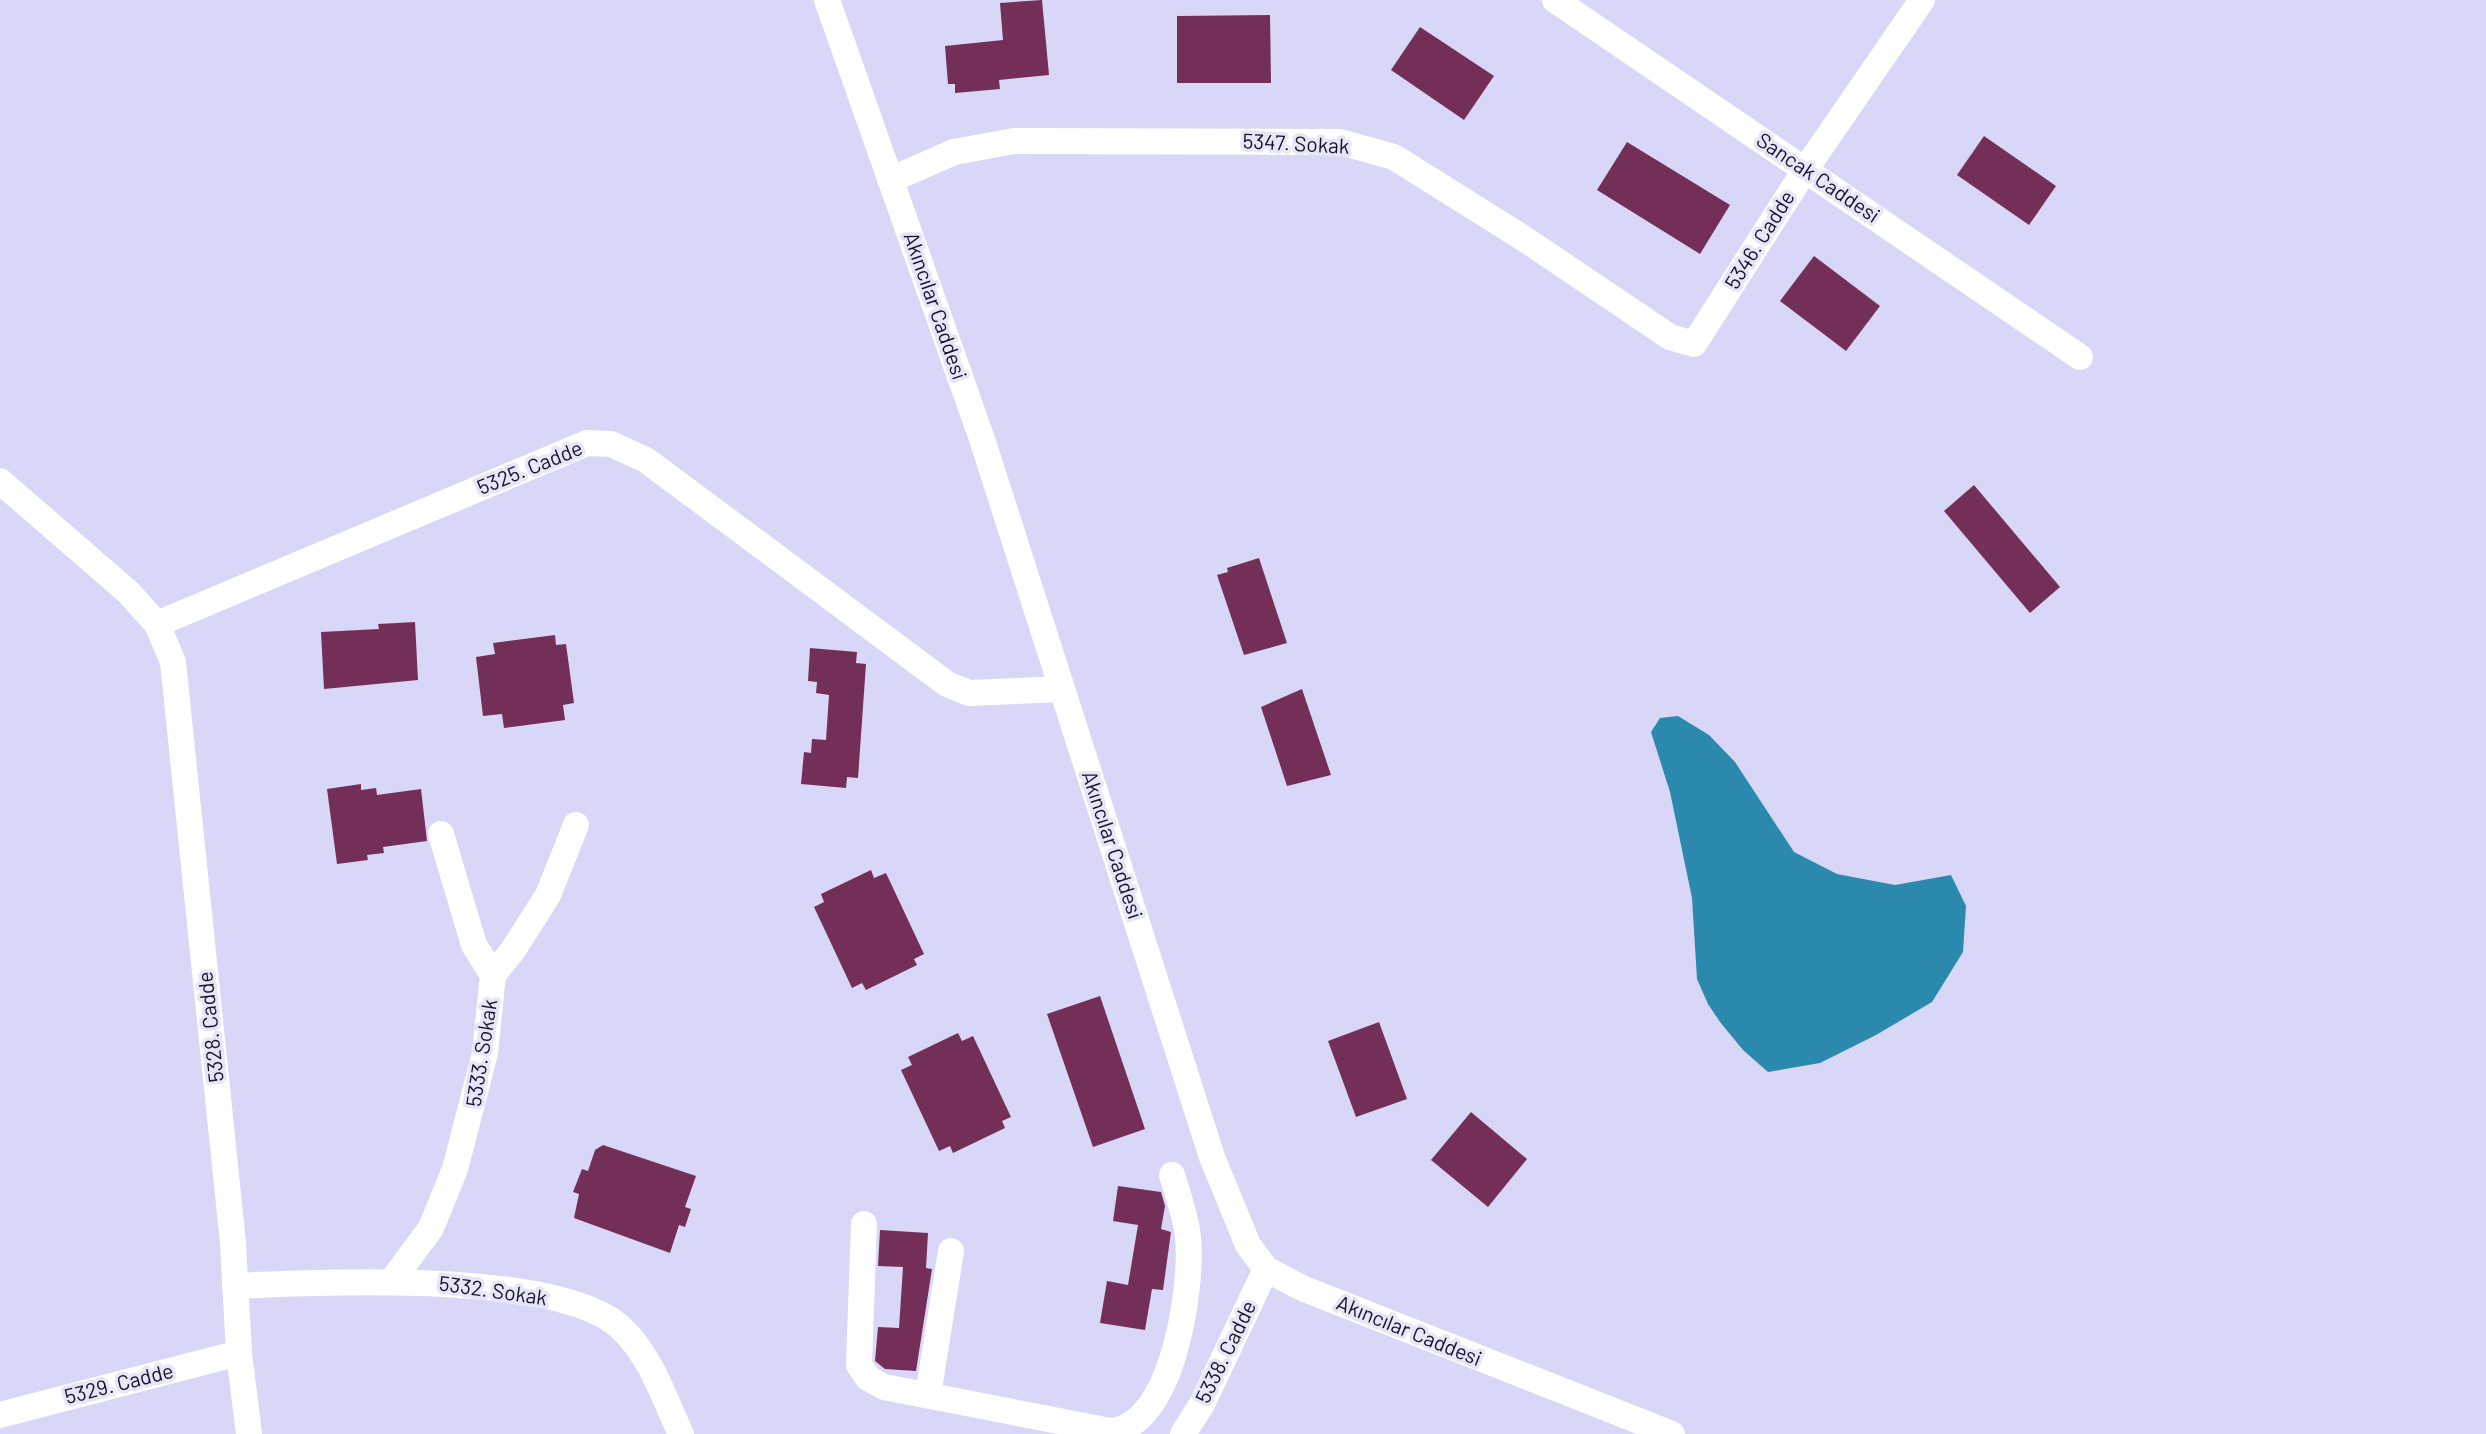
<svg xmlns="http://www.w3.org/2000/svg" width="2486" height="1434" viewBox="0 0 2486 1434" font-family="Barlow,sans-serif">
	<rect width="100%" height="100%" fill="#d8d7f7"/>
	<polygon fill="#2a89ac" points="1678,716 1709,735 1735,762 1794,852 1837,874 1895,885 1951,875 1966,906 1963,952 1932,1002 1876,1035 1820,1063 1768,1072 1743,1050 1720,1022 1708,1004 1697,979 1692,898 1670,792 1651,732 1660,718"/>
	<g fill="#742f58">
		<polygon points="1042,0 1049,75 999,80 1000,89 955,93 955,84 948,84 945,46 1003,40 1000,3"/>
		<polygon points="1270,15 1271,83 1177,83 1177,16"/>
		<polygon points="1420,27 1494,76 1464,120 1391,70"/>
		<polygon points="1984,136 2056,186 2029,225 1957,175"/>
		<polygon points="1627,142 1730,205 1700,254 1597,190"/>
		<polygon points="1814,256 1880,306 1846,351 1780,301"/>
		<polygon points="1974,485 2060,587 2030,613 1944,511"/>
		<polygon points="1259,558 1287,643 1244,655 1217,575 1228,572 1227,568"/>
		<polygon points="415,622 418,680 324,689 321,632 379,629 378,624"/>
		<polygon points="555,635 556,645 566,644 574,703 563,705 565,720 504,728 502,714 483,716 476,657 495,654 493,643"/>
		<polygon points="810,648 857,652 856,663 866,664 858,778 847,777 846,788 801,784 804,752 811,753 812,739 826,740 829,695 816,693 817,682 808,681"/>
		<polygon points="1302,689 1331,775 1287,786 1261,707"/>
		<polygon points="361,784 361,790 376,788 377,795 421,789 427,841 383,847 384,853 367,855 368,860 337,864 327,789"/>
		<polygon points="871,870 874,878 886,873 924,954 914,959 917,965 866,990 862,983 852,988 814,907 824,902 821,894"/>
		<polygon points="1100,996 1145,1129 1093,1147 1047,1014"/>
		<polygon points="1379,1022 1407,1099 1356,1117 1328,1041"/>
		<polygon points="958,1033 962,1041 973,1036 1011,1117 1002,1121 1005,1128 953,1153 950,1146 939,1151 901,1070 912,1065 908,1057"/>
		<polygon points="1471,1112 1527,1159 1488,1207 1431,1160"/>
		<polygon points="603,1145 696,1176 685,1207 691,1209 685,1227 679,1225 670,1253 574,1218 579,1194 573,1192 582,1169 588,1171 595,1150"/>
		<polygon points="1118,1186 1161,1192 1165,1206 1161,1229 1171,1232 1163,1290 1152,1289 1145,1330 1100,1323 1107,1281 1128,1285 1138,1225 1113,1221"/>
		<polygon points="880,1230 928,1233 926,1268 932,1269 916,1371 885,1369 875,1361 878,1327 899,1328 903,1267 878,1266"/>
	</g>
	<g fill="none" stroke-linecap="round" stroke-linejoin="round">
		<g stroke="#fff" stroke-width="26">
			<polyline points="827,0 982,439 1212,1157 1248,1245 1266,1269 1302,1288 1672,1434"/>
			<polyline points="1555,0 2080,357"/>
			<polyline points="890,180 954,152 1014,141 1340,142 1394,157 1523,238 1670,337 1694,344 1805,170 1922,0"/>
			<polyline points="0,481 128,592 157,624 173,662 233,1243 239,1353 249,1434"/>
			<polyline points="157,624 587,443 611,444 646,460 947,684 969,693 1062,689"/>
			<polyline points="441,834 474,945 493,975"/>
			<path d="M864 1224 859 1365 868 1378 884 1387 1110 1431C1173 1428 1193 1286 1188 1237 1186 1217 1178 1195 1172 1175"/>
			<polyline points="391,1282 431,1228 455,1169 485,1053 493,975 513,950 548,895 576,825"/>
			<path d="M235 1286C320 1282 560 1270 621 1328 651 1356 664 1398 681 1434"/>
			<polyline points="928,1395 951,1251"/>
			<polyline points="0,1415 239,1353"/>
			<polyline points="1183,1434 1202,1404 1266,1269"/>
		</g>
	</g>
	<g text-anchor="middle" stroke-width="7" stroke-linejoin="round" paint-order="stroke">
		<g font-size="21" fill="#17132f" stroke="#e6e6f6">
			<text transform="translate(1296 144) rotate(3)" y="7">5347. Sokak</text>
			<text transform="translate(1818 178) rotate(34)" y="7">Sancak Caddesi</text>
			<text transform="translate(1760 240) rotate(-58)" y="7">5346. Cadde</text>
			<text transform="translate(935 306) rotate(71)" y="7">Akıncılar Caddesi</text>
			<text transform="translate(530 468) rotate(-22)" y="7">5325. Cadde</text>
			<text transform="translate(1112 845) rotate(72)" y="7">Akıncılar Caddesi</text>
			<text transform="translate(211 1027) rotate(-96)" y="7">5328. Cadde</text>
			<text transform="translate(482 1053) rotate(-81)" y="7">5333. Sokak</text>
			<text transform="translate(493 1291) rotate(8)" y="7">5332. Sokak</text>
			<text transform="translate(1409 1331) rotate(22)" y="7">Akıncılar Caddesi</text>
			<text transform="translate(1226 1352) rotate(-64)" y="7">5338. Cadde</text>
			<text transform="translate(119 1384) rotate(-14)" y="7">5329. Cadde</text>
		</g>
	</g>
</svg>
